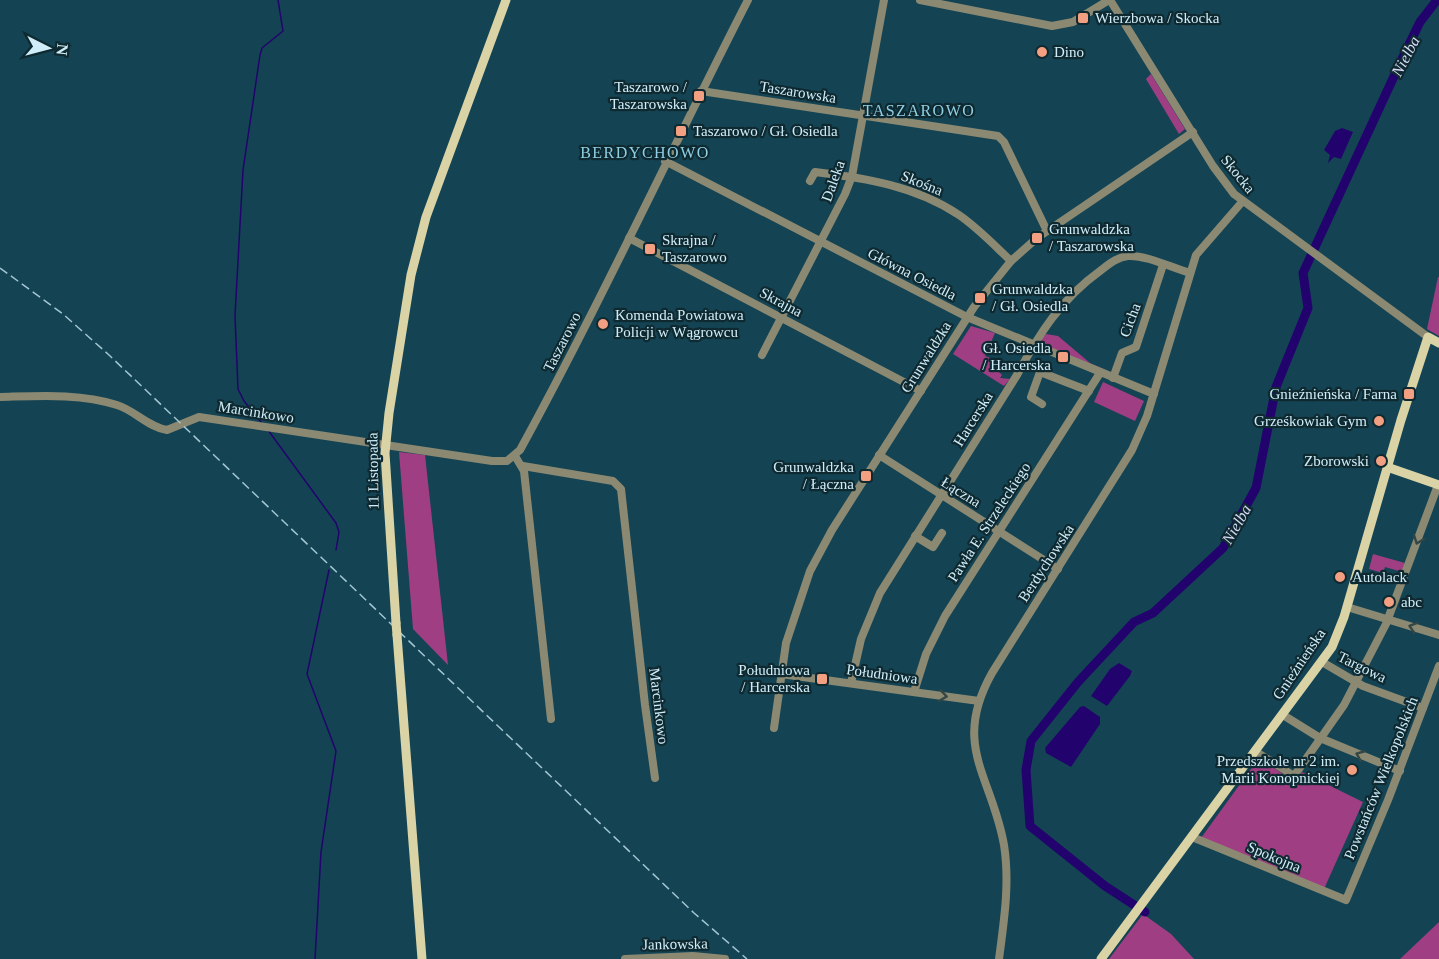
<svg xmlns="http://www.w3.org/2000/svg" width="1439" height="959" viewBox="0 0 1439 959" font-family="'Times New Roman',serif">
	<rect width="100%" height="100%" fill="#144453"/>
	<g fill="#9f3e82">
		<polygon points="1151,74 1185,129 1179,134 1146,79"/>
		<polygon points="1438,277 1439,277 1439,336 1427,329"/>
		<polygon points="971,326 995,333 985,356 1004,364 999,372 1002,375 1000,378 1010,379 1004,386 953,354"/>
		<polygon points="1046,334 1058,336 1090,363 1113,373 1042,344 1041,339"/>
		<polygon points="1103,382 1144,401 1135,421 1094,402"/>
		<polygon points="399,452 425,455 448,665 413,629"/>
		<polygon points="1373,554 1405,563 1402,572 1385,567 1383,573 1369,569"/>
		<polygon points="1259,758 1295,782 1302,772 1363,802 1324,889 1201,838"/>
		<polygon points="1143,914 1171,934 1194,959 1109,959"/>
		<polygon points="1439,922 1439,959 1400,959"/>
	</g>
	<g fill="#22036e">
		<polygon points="1342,128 1353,132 1341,159 1334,157 1328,163 1330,155 1324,150 1335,131"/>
		<polygon points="1119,663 1132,671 1130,676 1107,706 1091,696 1110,669"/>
		<polygon points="1084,706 1100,717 1100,724 1071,767 1046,753 1045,748 1080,707"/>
	</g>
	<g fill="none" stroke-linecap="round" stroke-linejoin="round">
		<g stroke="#22036e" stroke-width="1.5">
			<polyline points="261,422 244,401 238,389 235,316 243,170 260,55 262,48 283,31 278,0"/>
			<polyline points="268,430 336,523 339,532 336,550"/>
			<polyline points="315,959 321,852 336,751 307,674 329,570"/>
		</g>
		<polyline stroke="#22036e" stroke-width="9" points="1145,912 1105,886 1030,826 1026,770 1031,741 1078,682 1134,622 1153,613 1223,548 1256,488 1276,387 1308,308 1303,273 1402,59 1420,22 1437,0"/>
		<g stroke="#8c8973" stroke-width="8">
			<polyline points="920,0 1052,26 1073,22 1109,0"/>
			<polyline points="1110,0 1213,166 1234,194 1428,337"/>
			<polyline points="701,91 998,136 1004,142 1047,231"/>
			<polyline points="665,161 967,317 1154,394"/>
			<path d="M810 181 815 172C865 178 916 186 959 215 978 228 994 245 1011 261"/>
			<polyline points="629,238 921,391"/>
			<polyline points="762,355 845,194 852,176 884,0"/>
			<polyline points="1113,378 1122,353 1136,347 1163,265"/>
			<path d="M0 397C38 396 80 393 117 405 134 410 148 427 167 430L199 417 492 461H507L520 450C601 302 671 150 748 0"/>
			<polyline points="1042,404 1031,397 1040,372 1089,391"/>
			<polyline points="879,455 1058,569"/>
			<polyline points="515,456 524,471 551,719"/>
			<polyline points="523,466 613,481 621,489 645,705 655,778"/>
			<polyline points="915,536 933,547 942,533"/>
			<polyline points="1347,607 1439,635"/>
			<polyline points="1322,662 1363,686 1423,708"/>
			<polyline points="781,674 979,701"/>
			<path d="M851 683 861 639 880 593 1017 375C1039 334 1061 299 1100 271 1108 265 1117 257 1128 256 1147 255 1172 268 1190 273"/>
			<polyline points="914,692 926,654 945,616 1100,373"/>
			<polyline points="1283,715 1320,738 1400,771"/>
			<polyline points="774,728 786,643 810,571 832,530 974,307 1011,261 1037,238 1193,132"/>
			<polyline points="1255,751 1294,776 1344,705 1386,624 1438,485"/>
			<polyline points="1192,837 1346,900 1388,800 1439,666"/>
			<polyline points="625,959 693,956 725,959"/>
			<path d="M999 959C1004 921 1010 883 1004 845 992 776 951 746 992 673L1132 450 1147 416 1196 255 1242 202"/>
		</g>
		<g stroke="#d9d3a6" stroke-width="9">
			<polyline points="1387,467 1439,485"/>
			<polyline points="396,623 385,453 389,413 411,275 426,217 506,0"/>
			<polyline points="397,635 422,959"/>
			<polyline points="1101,959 1332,647 1344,617 1401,420 1428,337 1439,343"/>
		</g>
		<polyline stroke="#a3c6d2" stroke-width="1.5" stroke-dasharray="9 4.5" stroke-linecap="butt" points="0,268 63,314 109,355 694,913 747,959"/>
		<polyline stroke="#d9d3a6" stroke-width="9" points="396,623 397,635"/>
	</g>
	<defs><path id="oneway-chevron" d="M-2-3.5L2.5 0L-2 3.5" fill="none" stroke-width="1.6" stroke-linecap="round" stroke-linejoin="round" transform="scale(1.5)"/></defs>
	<g stroke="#344645">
		<use href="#oneway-chevron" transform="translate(1418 540) rotate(110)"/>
		<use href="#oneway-chevron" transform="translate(1413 627) rotate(-163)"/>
		<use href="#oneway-chevron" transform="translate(943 696) rotate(8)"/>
		<use href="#oneway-chevron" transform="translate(1360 755) rotate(-158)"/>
	</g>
	<g fill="#f2a081" stroke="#0f2931" stroke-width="2">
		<rect x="1077" y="12" width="12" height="12" rx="3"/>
		<circle cx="1042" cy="52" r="6"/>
		<rect x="693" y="90" width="12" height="12" rx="3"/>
		<rect x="675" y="125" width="12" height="12" rx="3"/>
		<rect x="1031" y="232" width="12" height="12" rx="3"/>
		<rect x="644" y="243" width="12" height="12" rx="3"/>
		<rect x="974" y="292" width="12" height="12" rx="3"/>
		<circle cx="603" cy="324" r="6"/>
		<rect x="1057" y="351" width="12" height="12" rx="3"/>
		<rect x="1403" y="388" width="12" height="12" rx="3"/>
		<circle cx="1379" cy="421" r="6"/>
		<circle cx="1381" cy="461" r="6"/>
		<rect x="860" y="470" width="12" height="12" rx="3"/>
		<circle cx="1340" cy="577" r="6"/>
		<circle cx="1389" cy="602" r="6"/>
		<rect x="816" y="673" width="12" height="12" rx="3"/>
		<circle cx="1352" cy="770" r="6"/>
	</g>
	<g text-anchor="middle" stroke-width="4.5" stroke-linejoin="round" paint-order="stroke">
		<g font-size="15" fill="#d0eef9" stroke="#0f2931" text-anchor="start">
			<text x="1095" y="23">Wierzbowa / Skocka</text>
			<text x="1054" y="57">Dino</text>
			<text x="687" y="92" text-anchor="end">Taszarowo /<tspan x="687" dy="17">Taszarowska</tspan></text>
			<text x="693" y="136">Taszarowo / Gł. Osiedla</text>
			<text x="1049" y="234">Grunwaldzka<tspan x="1049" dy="17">/ Taszarowska</tspan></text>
			<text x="662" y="245">Skrajna /<tspan x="662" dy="17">Taszarowo</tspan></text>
			<text x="992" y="294">Grunwaldzka<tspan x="992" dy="17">/ Gł. Osiedla</tspan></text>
			<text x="615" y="320">Komenda Powiatowa<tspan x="615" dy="17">Policji w Wągrowcu</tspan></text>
			<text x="1051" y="353" text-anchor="end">Gł. Osiedla<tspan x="1051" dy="17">/ Harcerska</tspan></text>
			<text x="1397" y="399" text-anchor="end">Gnieźnieńska / Farna</text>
			<text x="1367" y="426" text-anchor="end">Grześkowiak Gym</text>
			<text x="1369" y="466" text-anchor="end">Zborowski</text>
			<text x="854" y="472" text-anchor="end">Grunwaldzka<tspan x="854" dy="17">/ Łączna</tspan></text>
			<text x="1352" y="582">Autolack</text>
			<text x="1401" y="607">abc</text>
			<text x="810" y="675" text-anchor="end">Południowa<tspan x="810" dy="17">/ Harcerska</tspan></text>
			<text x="1340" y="766" text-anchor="end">Przedszkole nr 2 im.<tspan x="1340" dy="17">Marii Konopnickiej</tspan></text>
		</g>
		<g font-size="15" fill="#d0eef9" stroke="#0f2931">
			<text transform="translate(798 92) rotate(9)" y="5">Taszarowska</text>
			<text transform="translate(1238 174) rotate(51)" y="5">Skocka</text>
			<text transform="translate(833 181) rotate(-70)" y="5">Daleka</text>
			<text transform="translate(922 183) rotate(22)" y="5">Skośna</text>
			<text transform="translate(912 274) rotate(27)" y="5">Główna Osiedla</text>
			<text transform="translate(781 302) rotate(28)" y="5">Skrajna</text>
			<text transform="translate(1130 320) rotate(-69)" y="5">Cicha</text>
			<text transform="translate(562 342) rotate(-63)" y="5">Taszarowo</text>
			<text transform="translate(926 357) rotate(-58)" y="5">Grunwaldzka</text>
			<text transform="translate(256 412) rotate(9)" y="5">Marcinkowo</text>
			<text transform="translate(973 419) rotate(-58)" y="5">Harcerska</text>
			<text transform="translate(373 471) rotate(-91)" y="5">11 Listopada</text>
			<text transform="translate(961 492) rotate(32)" y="5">Łączna</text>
			<text transform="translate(989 522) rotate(-57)" y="5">Pawła E. Strzeleckiego</text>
			<text transform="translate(1046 563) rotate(-57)" y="5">Berdychowska</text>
			<text transform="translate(1299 664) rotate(-56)" y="5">Gnieźnieńska</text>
			<text transform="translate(1362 667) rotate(26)" y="5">Targowa</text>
			<text transform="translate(882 674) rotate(8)" y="5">Południowa</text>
			<text transform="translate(659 706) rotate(83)" y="5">Marcinkowo</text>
			<text transform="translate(1381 778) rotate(-68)" y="5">Powstańców Wielkopolskich</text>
			<text transform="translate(1274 857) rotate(23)" y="5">Spokojna</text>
			<text transform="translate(675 944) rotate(-1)" y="5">Jankowska</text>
		</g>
		<g font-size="16" font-style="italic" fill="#d8dbf6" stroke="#0f2931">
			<text transform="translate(1405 56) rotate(-62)" y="6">Nielba</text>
			<text transform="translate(1236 524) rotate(-60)" y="6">Nielba</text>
		</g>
		<g font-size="16" letter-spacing="1.5" fill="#90cfe4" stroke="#0f2931">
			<text x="919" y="116">TASZAROWO</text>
			<text x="645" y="158">BERDYCHOWO</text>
		</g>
	</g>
	<g transform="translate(48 48) rotate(96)" stroke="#0f2931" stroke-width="4.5" paint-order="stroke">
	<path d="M0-4.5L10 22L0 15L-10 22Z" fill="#d0eef9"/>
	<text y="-9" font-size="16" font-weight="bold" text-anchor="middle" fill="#d0eef9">N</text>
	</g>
</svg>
